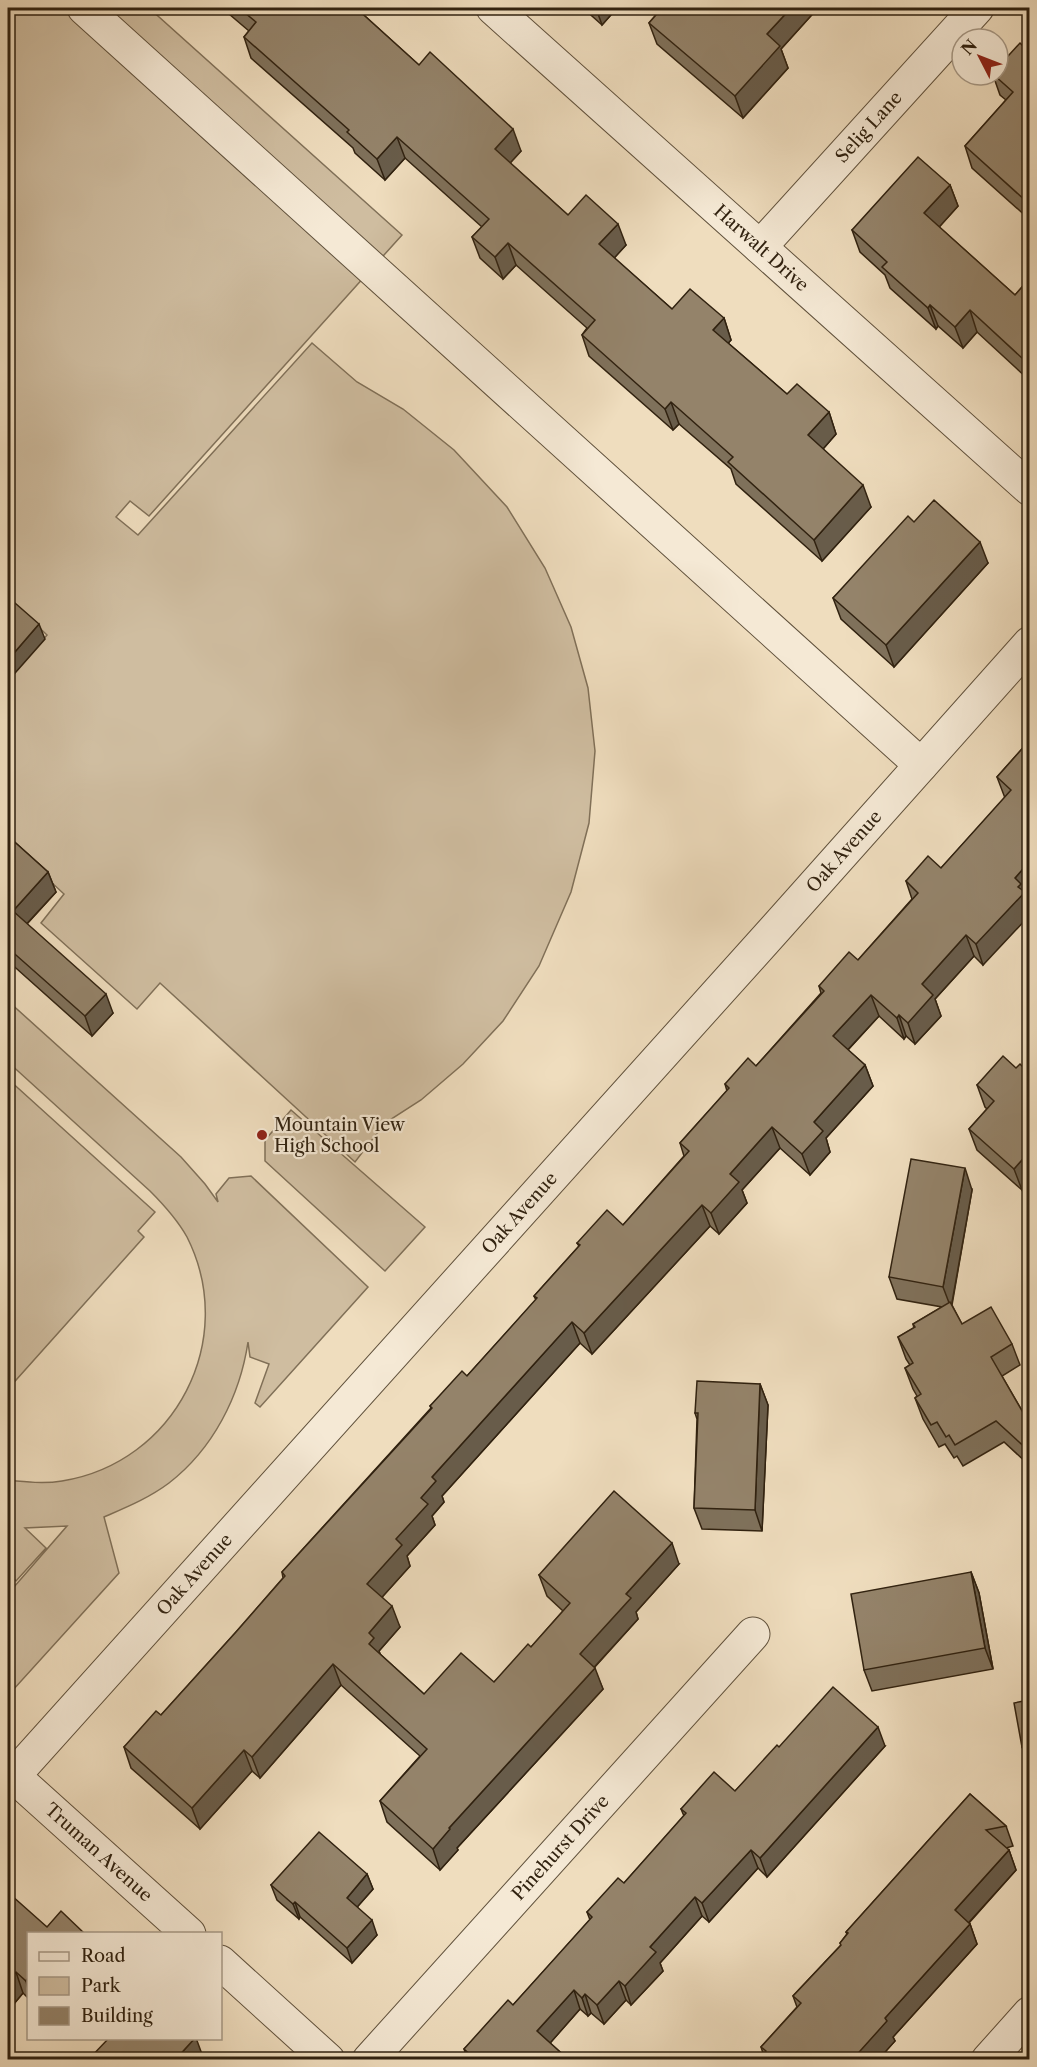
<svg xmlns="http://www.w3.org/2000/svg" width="1037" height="2067" viewBox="0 0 1037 2067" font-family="'Libre Caslon Text',serif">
	<rect width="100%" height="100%" fill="#efddbe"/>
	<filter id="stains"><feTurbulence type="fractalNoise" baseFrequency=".00333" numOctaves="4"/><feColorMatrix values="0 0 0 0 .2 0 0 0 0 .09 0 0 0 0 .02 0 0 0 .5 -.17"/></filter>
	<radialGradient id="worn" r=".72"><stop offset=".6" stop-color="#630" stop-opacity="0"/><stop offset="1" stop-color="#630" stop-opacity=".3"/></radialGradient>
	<g fill="#cfbda0" stroke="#807058" stroke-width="1.5">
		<polygon points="8,8 149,8 402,235 149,516 130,501 116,517 138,535 312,343 357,382 403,409 454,450 507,507 545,568 571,627 588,688 595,751 589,823 571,892 539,966 503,1021 463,1064 421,1100 385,1123 355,1162 160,983 137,1009 41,923 64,894 8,842 8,680 47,635 26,615 8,635"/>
		<path d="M8 1001 181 1157 205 1184 218 1202 216 1194 229 1178 251 1176 368 1287 260 1407 255 1403 269 1364 250 1357 248 1342C240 1396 213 1449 169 1483 149 1498 127 1507 104 1517L119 1573 13 1690 8 1685V1582L14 1587 67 1526 25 1528 46 1548 16 1581 8 1573V1480C26 1482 44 1484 62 1481 175 1463 239 1340 187 1237 177 1219 164 1205 150 1191L8 1062Z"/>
		<polygon points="8,1079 155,1212 138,1231 144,1237 8,1389"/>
		<polygon points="291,1110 425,1227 385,1271 265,1161 265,1140"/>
	</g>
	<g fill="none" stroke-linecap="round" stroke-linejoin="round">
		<defs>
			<g id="minor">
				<polyline points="84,8 921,765"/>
				<path id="s1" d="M493 8 1030 489"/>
				<path id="s2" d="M760 247 977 8"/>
				<path id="s3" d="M8 1771 189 1934"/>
				<path id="s4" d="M8 1782 775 929 1030 643"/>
				<polyline points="220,1962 328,2060"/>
				<path id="s5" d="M369 2060 753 1634"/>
				<polyline points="988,2060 1030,2013"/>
			</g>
		</defs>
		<use href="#minor" stroke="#60513c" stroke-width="35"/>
		<use href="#minor" stroke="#f5e9d5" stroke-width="33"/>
	</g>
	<g fill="#7f715b" stroke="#312210" stroke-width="1.5">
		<polygon points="222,8 356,8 419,65 521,151 510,163 568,215 626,245 614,258 672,309 724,318 731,340 728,343 787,394 829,412 836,434 823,449 871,507 822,561 736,484 731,469 679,424 673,430 589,356 582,335 587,328 516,265 503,279 480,258 472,237 482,227 405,158 385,180 355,153 353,148 251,58 244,37 249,31"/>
		<polygon points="583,8 617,8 602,25"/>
		<polygon points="662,8 818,8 781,49 788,68 743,118 657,44 649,23"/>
		<polygon points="1029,52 1029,219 972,168 965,146 1006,100 1000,95 993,75 998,75"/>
		<polygon points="950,185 958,206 939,227 1015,295 1029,279 1029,380 977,332 963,348 938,326 936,329 890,288 885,275 860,252 852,230"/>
		<polygon points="914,522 988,563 894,667 841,619 833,598"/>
		<polygon points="1029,741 1026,896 983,965 974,956 935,999 941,1016 915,1044 906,1036 904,1039 879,1016 848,1050 865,1065 873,1086 826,1138 830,1152 810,1175 780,1148 742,1190 747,1203 719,1234 710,1226 592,1354 580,1343 442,1496 444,1502 432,1516 435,1525 407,1556 410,1566 382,1597 400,1627 379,1651 380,1654 424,1694 494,1682 531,1647 563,1611 547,1596 539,1575 679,1564 636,1612 638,1619 594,1668 603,1689 457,1848 458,1850 440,1870 387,1822 380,1801 420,1756 341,1685 260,1778 252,1771 200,1829 131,1768 124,1747 161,1715 236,1632 283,1578 282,1572 431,1408 430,1406 467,1376 536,1300 534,1296 579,1246 577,1243 623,1225 684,1156 680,1143 727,1091 725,1084 756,1066 821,993 819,986 858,960 912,899 906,881 941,868 1005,798 997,777"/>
		<polygon points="8,836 48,872 56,892 27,924 113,1013 92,1036 8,961"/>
		<polygon points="1016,1068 1028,1072 1022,1190 977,1150 969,1129 987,1109 985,1107 977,1085"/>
		<polygon points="972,1190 952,1305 962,1324 1012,1344 1020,1365 1002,1376 1029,1423 1029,1465 1004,1442 963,1466 957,1456 954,1458 945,1444 939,1447 923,1419 915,1398 917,1396 913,1389 905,1368 910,1365 906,1359 898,1337 914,1328 913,1324 942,1307 897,1299 889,1277"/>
		<polygon points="760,1384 768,1405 762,1531 702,1529 694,1508 697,1419 695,1413"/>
		<polygon points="971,1572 979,1593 993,1669 872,1691 864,1670"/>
		<polygon points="1029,1700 1029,1767 1022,1747"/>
		<polygon points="885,1746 767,1877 758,1868 709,1922 702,1916 660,1963 663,1971 631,2005 626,2000 604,2024 591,2013 588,2016 580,2009 550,2043 569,2060 468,2060 464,2049 513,2005 590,1920 587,1912 624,1883 684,1816 681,1809 735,1791 779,1747"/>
		<polygon points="970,1794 1006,1826 1013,1846 1006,1848 1009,1850 1016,1870 969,1923 970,1924 977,1944 893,2037 895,2041 878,2060 758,2060 763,2053 761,2047 797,2007 793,1996 841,1945 840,1943 847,1934 846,1932"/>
		<polygon points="367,1874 373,1889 357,1907 377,1935 352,1963 300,1917 299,1919 277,1900 271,1885"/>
		<polygon points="8,1899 47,1927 85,1934 28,1934 28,1998 23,1993 8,2011"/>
	</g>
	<g fill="#685c4a" stroke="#312210" stroke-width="1.5">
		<polygon points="596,8 617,8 602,25"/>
		<polygon points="791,8 818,8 781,49 788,68 743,118 735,96 767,34"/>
		<polygon points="513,129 521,151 503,171 495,149"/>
		<polygon points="397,137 405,158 385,180 377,159"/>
		<polygon points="950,185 958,206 932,235 924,213"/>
		<polygon points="1029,199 1029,210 1027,202"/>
		<polygon points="618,224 626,245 607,266 599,244"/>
		<polygon points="508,243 516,265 503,279 495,257"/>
		<polygon points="930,305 938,326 936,329 928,308"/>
		<polygon points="970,310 977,332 963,348 955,327"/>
		<polygon points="724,318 731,340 721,351 713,330"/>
		<polygon points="1029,351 1029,378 1023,359"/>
		<polygon points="671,402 679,424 673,430 665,409"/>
		<polygon points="829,412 836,434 816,457 808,435"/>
		<polygon points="863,485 871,507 822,561 814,540"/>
		<polygon points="980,542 988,563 894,667 886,645"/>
		<polygon points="39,624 45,639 8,681 8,660"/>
		<polygon points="1029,862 1029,892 1026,896 1029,906 1029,916 983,965 976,944 1015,878"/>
		<polygon points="48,872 56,892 20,931 13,911"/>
		<polygon points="966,935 974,956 935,999 941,1016 915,1044 908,1023 922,984"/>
		<polygon points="106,994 113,1013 92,1036 85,1016"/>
		<polygon points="871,995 879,1016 841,1057 833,1036"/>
		<polygon points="899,1015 906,1036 904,1039 897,1018"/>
		<polygon points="865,1065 873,1086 826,1138 830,1152 810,1175 802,1154 814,1122"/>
		<polygon points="772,1127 780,1148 742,1190 747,1203 719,1234 711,1213 730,1174"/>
		<polygon points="1029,1152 1029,1182 1022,1190 1014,1169"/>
		<polygon points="965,1168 972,1190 951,1308 943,1287"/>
		<polygon points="702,1205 710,1226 592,1354 584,1333"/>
		<polygon points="572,1322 580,1343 442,1496 444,1502 432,1516 435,1525 407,1556 410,1566 375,1605 367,1584 421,1498 432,1477"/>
		<polygon points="760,1384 768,1405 762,1531 755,1510"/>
		<polygon points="672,1543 679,1564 636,1612 638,1619 587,1675 580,1654 626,1594"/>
		<polygon points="971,1572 979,1593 993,1669 985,1648"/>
		<polygon points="392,1606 400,1627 379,1651 382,1659 369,1644 369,1633"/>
		<polygon points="333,1664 341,1685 260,1778 252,1757"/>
		<polygon points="595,1668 603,1689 457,1848 458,1850 440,1870 433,1849 449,1828"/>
		<polygon points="878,1727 885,1746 767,1877 760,1858"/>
		<polygon points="244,1750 252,1771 200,1829 192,1808"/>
		<polygon points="751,1850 758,1868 709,1922 702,1903"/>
		<polygon points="1009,1850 1016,1870 962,1930 955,1910"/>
		<polygon points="367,1874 373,1889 352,1913 347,1898"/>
		<polygon points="695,1897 702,1916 660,1963 663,1971 631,2005 625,1986 650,1947"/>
		<polygon points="295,1902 300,1917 299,1919 293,1904"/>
		<polygon points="372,1920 377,1935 352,1963 347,1948"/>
		<polygon points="970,1924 977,1944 893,2037 895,2041 878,2060 852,2060 885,2018"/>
		<polygon points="16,1972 23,1993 8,2011 8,1981"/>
		<polygon points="28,1978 28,1989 26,1981"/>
		<polygon points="619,1981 626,2000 604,2024 597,2005"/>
		<polygon points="574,1990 580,2009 544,2050 537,2031"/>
		<polygon points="585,1994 591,2013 588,2016 582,1998"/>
		<polygon points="195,2038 196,2038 203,2057 201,2060 175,2060"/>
	</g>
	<g fill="#94836a" stroke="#312210" stroke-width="1.5">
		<polygon points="239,8 356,8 419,65 430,52 513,129 495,149 568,215 586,195 618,224 599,244 672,309 690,289 724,318 713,330 787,394 797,384 829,412 808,435 863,485 814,540 728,462 733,457 671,402 665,409 582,335 595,320 508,243 495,257 472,237 489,219 397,137 377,159 347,132 349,130 244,37 256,22"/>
		<polygon points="662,8 791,8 767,34 780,46 735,96 649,23"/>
		<polygon points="1020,43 1029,52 1029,199 1027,202 965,146 1013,92 994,75 998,75 998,67"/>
		<polygon points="918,157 950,185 924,213 1015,295 1029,279 1029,351 1023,359 970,310 955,327 930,305 928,308 882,267 887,262 852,230"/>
		<polygon points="934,500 980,542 886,645 833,598 908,516 914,522"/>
		<polygon points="15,603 39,624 8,660 8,611"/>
		<polygon points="1029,741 1029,862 1015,878 1021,884 1018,887 1025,892 976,944 966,935 922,984 933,995 908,1023 899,1015 897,1018 871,995 833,1036 865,1065 814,1122 823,1131 802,1154 772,1127 730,1174 739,1182 711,1213 702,1205 584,1333 572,1322 432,1477 436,1481 421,1498 428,1504 396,1539 402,1545 367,1584 392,1606 369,1633 374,1638 369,1644 424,1694 461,1653 494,1682 528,1644 531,1647 570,1603 539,1575 614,1491 672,1543 626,1594 631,1598 580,1654 595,1668 449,1828 450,1829 433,1849 380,1801 427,1749 333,1664 252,1757 244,1750 192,1808 124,1747 156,1711 161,1715 236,1632 285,1576 282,1572 432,1408 430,1406 462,1371 467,1376 537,1298 534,1296 580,1245 577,1243 607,1210 623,1225 689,1151 680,1143 729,1088 725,1084 748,1058 756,1066 824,991 819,986 849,952 858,960 918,893 906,881 928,856 941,868 1011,790 997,777"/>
		<polygon points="8,836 48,872 13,911 106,994 85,1016 8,948"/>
		<polygon points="1003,1056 1016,1068 1020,1064 1028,1072 1029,1070 1029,1152 1014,1169 969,1129 994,1101 977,1085"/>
		<polygon points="911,1159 965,1168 943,1287 889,1277"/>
		<polygon points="950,1302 962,1324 991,1307 1012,1344 991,1357 1029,1423 1029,1451 996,1421 955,1445 949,1435 946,1437 937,1422 931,1425 915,1398 921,1394 905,1368 913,1363 898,1337 915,1327 913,1324"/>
		<polygon points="697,1381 760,1384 755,1510 694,1508 698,1413 695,1413"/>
		<polygon points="971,1572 985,1648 864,1670 851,1594"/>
		<polygon points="833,1687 878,1727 760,1858 751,1850 702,1903 695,1897 650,1947 656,1952 625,1986 619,1981 597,2005 585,1994 582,1998 574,1990 537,2031 569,2060 476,2060 464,2049 508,2000 513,2005 592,1917 587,1912 618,1878 624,1883 686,1813 681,1809 714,1772 735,1791 777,1745 779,1747"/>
		<polygon points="1029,1700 1029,1761 1026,1746 1022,1747 1014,1703"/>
		<polygon points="970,1794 1006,1826 986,1830 1009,1850 955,1910 970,1924 885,2018 887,2021 852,2060 758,2060 766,2051 761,2047 801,2003 793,1996 841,1945 840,1943 848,1933 846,1932"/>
		<polygon points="319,1832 367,1874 347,1898 372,1920 347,1948 295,1902 293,1904 271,1885"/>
		<polygon points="11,1895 47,1927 61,1911 85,1934 28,1934 28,1978 26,1981 16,1972 8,1981 8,1899"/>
		<polygon points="109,2038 195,2038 175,2060 88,2060"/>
	</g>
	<circle fill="#8f2418" stroke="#f5e9d5" stroke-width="2" cx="262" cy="1135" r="6"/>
	<g text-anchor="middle" stroke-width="4.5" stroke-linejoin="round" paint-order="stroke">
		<g font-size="18" fill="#312210" stroke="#f5e9d5">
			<text dy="6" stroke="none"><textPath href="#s2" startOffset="162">Selig Lane</textPath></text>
			<text dy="6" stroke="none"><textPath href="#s1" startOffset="360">Harwalt Drive</textPath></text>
			<text dy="6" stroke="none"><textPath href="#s4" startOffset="1251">Oak Avenue</textPath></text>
			<text dy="6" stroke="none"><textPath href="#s4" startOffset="765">Oak Avenue</textPath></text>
			<text dy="6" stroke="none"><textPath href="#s4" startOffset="279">Oak Avenue</textPath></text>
			<text dy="6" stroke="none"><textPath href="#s5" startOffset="286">Pinehurst Drive</textPath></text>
			<text dy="6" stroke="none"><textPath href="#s3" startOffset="122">Truman Avenue</textPath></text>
		</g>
		<g font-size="18" fill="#312210" stroke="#f5e9d5" text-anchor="start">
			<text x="274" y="1131">Mountain View<tspan x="274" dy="21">High School</tspan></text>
		</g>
	</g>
	<rect width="1037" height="2067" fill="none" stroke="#efddbe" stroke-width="30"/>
	<rect x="9" y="9" width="1019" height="2049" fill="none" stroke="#312210" stroke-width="3"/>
	<rect x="15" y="15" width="1007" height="2037" fill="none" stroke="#312210" stroke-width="1.5"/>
	<rect x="27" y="1932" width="195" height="108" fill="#f5e9d5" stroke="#a79986" stroke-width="1.5"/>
	<rect x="39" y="1952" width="30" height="9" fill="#f5e9d5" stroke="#a79986" stroke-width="1.5"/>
	<text x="81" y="1962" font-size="18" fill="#312210">Road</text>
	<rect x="39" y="1977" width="30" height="18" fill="#cfbda0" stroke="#a79986" stroke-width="1.5"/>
	<text x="81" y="1992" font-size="18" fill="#312210">Park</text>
	<rect x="39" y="2007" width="30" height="18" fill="#94836a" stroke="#a79986" stroke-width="1.5"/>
	<text x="81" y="2022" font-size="18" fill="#312210">Building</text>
	<g transform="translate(980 57) rotate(312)"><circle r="28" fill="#f5e9d5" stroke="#a79986" stroke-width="1.5"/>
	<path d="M0-4.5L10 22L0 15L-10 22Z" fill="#8f2418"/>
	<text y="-9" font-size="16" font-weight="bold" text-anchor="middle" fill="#312210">N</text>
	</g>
	<rect width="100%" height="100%" filter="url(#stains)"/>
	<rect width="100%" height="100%" fill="url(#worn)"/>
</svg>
